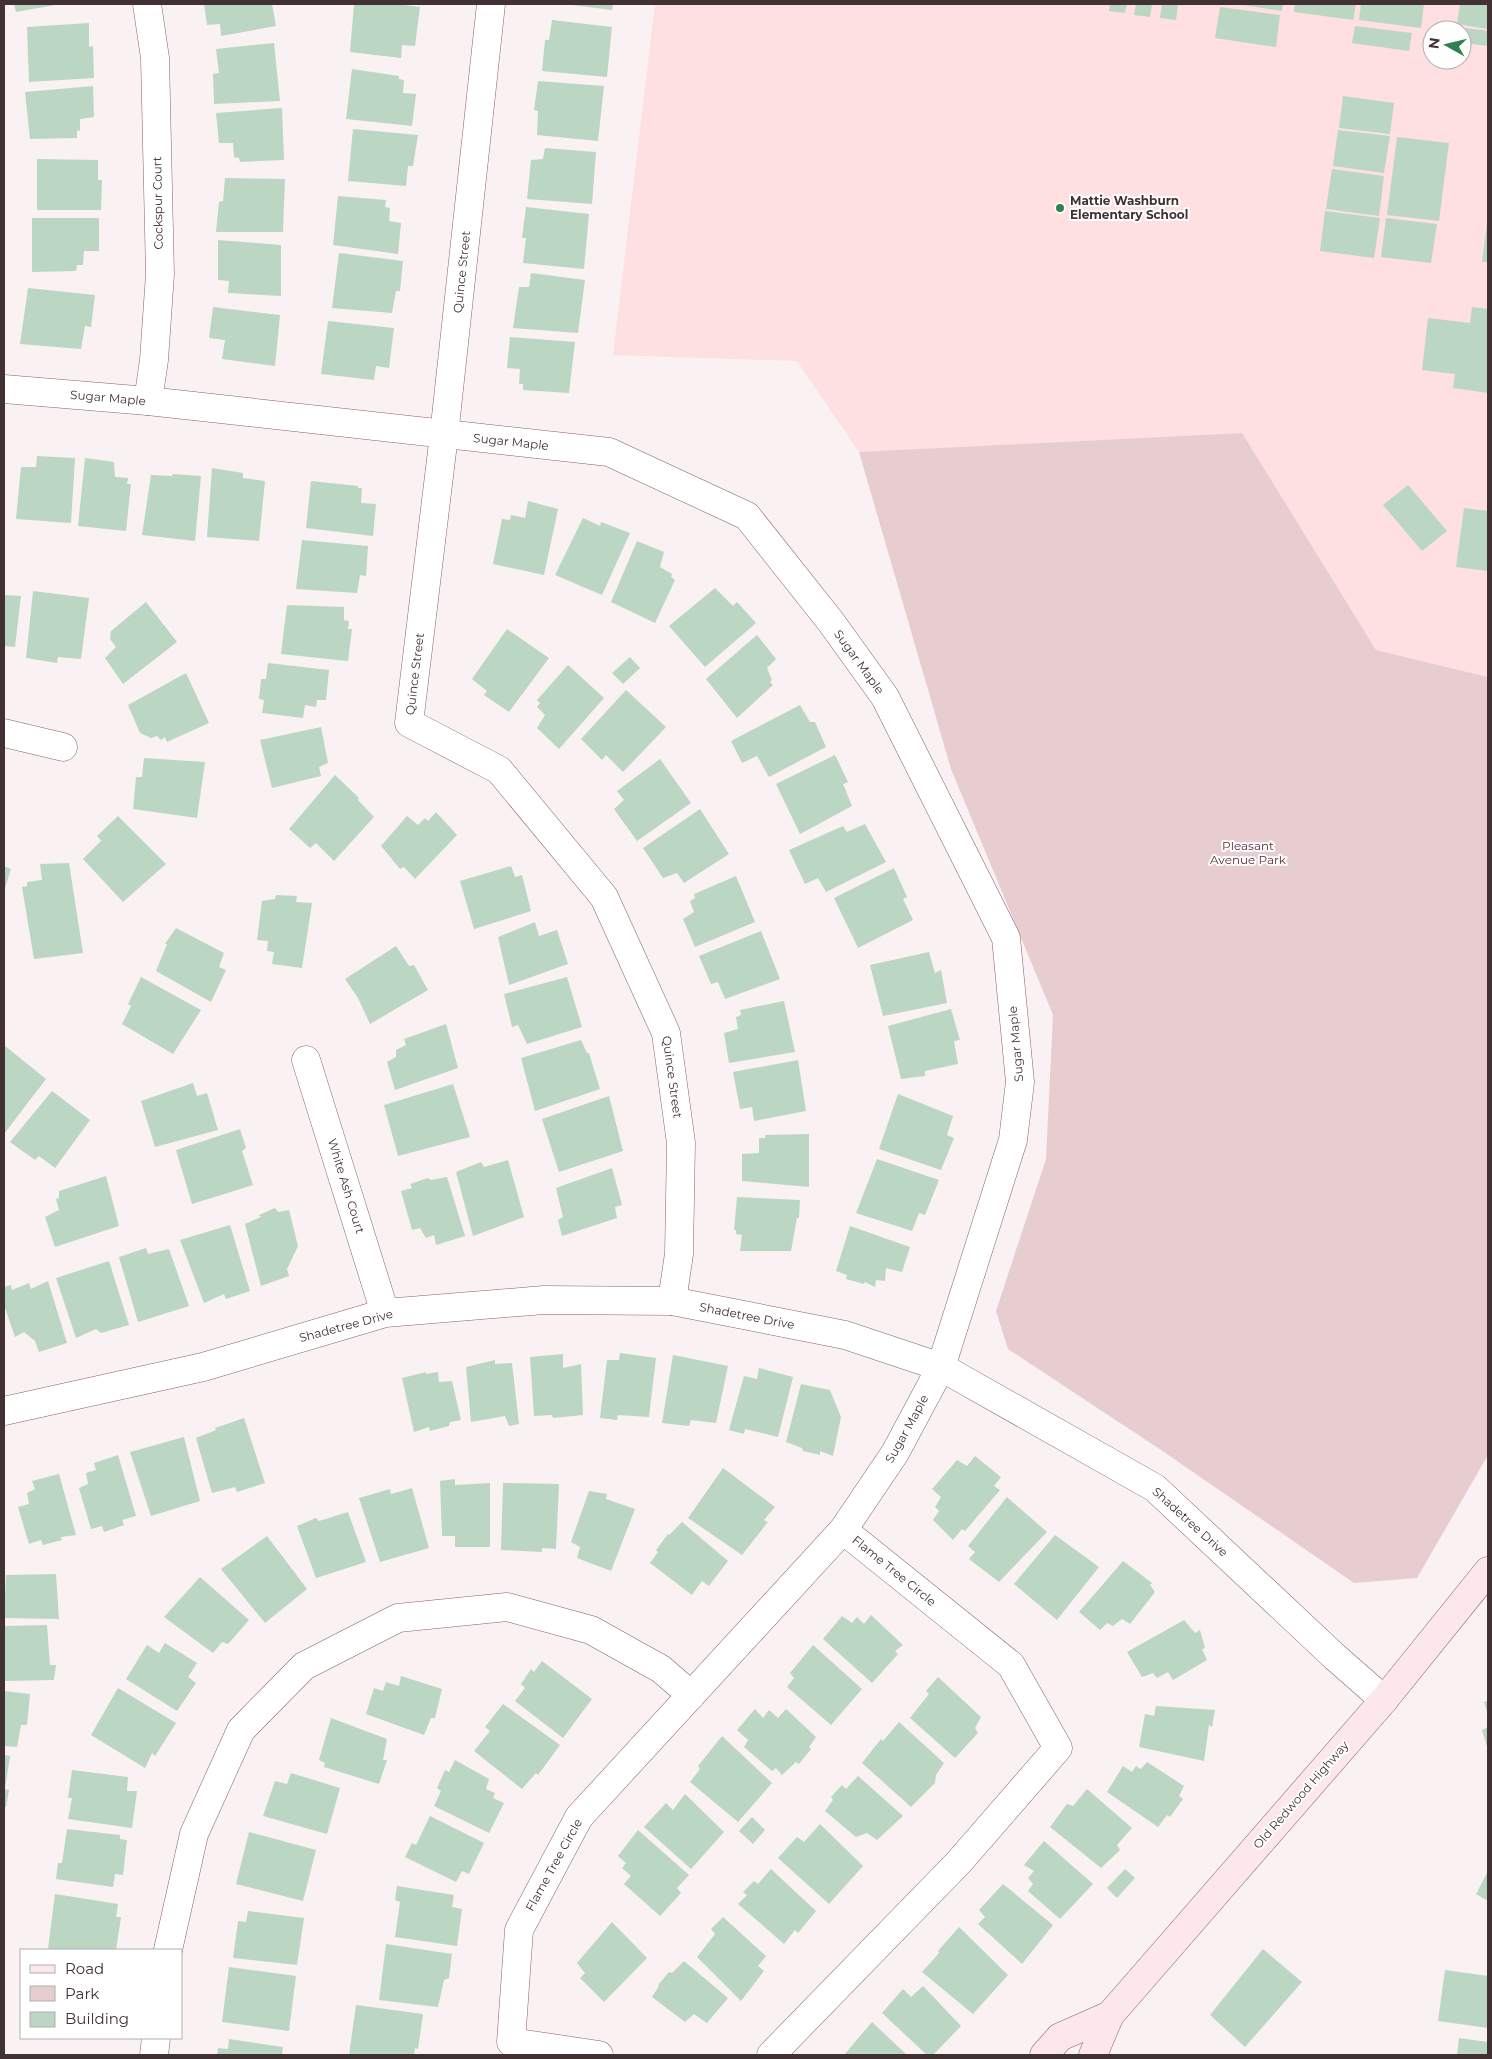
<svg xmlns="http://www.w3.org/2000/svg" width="1492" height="2059" viewBox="0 0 1492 2059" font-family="Montserrat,sans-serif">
	<rect width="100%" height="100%" fill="#faf1f2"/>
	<path fill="#fedfe2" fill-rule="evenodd" d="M655 4H1488V677L1376 650 1241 433 859 452 797 361 613 355ZM1432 30H1462V60H1432Z"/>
	<polygon fill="#e8cdd0" points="1242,433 1376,650 1488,677 1488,1455 1417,1578 1354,1583 1164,1452 1008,1349 996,1311 1046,1159 1053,1015 951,769 859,452"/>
	<g fill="#bbd7c3">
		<polygon points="14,4 55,4 55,5 16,12"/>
		<polygon points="204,4 272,4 276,26 221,36 220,24 207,25"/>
		<polygon points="354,4 397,4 420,7 415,46 402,45 401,58 350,52"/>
		<polygon points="564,4 613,4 612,10"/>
		<polygon points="1110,4 1127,4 1125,13 1109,11"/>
		<polygon points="1136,4 1152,4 1150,17 1134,15"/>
		<polygon points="1162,4 1178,4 1176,20 1160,18"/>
		<polygon points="1237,4 1283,4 1282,11"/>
		<polygon points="1295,4 1356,4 1353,20 1294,12"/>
		<polygon points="1361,4 1424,4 1421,28 1359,20"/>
		<polygon points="1460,4 1488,4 1488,29 1457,24"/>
		<polygon points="1220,7 1280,15 1276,47 1215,38"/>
		<polygon points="552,20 612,27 607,77 542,71 545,40 549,40"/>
		<polygon points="89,23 89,47 93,46 94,78 29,82 27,27"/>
		<polygon points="1355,26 1412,33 1409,51 1352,43"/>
		<polygon points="1466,28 1488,31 1488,46 1464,43"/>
		<polygon points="274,43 280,101 214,104 213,74 219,73 216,49"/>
		<polygon points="352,69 399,76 399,79 404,80 403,93 416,94 412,126 346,119"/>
		<polygon points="538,81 604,86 598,141 537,135 538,111 534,110"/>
		<polygon points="93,86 94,117 80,119 80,131 77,130 77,138 30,139 25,92"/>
		<polygon points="1343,96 1394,103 1390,134 1339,128"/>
		<polygon points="282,108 284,160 240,162 239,158 234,157 233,143 219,143 216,113"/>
		<polygon points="353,129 418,135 413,166 408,166 406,186 348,181"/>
		<polygon points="1338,130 1390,136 1384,173 1333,166"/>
		<polygon points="1397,137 1449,143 1439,221 1387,215"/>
		<polygon points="545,148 596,152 592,204 527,199 531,160 543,159"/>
		<polygon points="37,159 98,160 98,180 102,180 101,210 37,210"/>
		<polygon points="1332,169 1384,176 1379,216 1326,209"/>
		<polygon points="225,178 285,179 283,232 216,232 219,202 223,201"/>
		<polygon points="338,196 386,200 385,207 390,208 389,221 401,223 398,254 333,245"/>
		<polygon points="526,207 589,214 584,269 523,263 526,238 522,238"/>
		<polygon points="1325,211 1380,218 1374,258 1320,251"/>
		<polygon points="32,218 99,218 99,251 84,251 83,265 77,265 76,271 32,272"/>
		<polygon points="1386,218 1437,224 1431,263 1381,257"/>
		<polygon points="1487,224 1488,224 1488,262 1482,262"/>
		<polygon points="218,240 281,245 281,296 228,293 229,281 218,280"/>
		<polygon points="339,253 403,261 400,291 396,291 392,313 332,308"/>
		<polygon points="531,273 585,280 578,333 513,328 519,287 529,287"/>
		<polygon points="28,288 95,295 91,327 85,326 81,349 20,344"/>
		<polygon points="213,307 280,315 275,366 222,359 225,340 209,338"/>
		<polygon points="1472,307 1488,309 1488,393 1453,388 1455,374 1422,370 1428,318 1470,323"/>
		<polygon points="328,321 394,328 389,368 376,366 374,380 321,374"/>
		<polygon points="510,337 575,342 569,393 523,390 523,384 519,384 520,369 507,368"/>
		<polygon points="37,456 75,458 71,523 16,519 21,467 36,467"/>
		<polygon points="85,458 114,462 115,477 128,478 127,484 131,484 126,531 78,526"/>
		<polygon points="212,468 243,473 243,478 265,481 259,541 207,537"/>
		<polygon points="173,474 201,476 195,541 142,535 151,475 172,476"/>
		<polygon points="311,481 358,486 358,488 362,488 361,503 376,504 373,536 306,528"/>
		<polygon points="1408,485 1447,531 1422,551 1383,505"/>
		<polygon points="528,501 558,509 544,575 493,564 502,519 510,520 511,515 525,518"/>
		<polygon points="1464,508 1488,511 1488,571 1456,567"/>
		<polygon points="583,518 600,526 601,522 630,533 602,595 555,575"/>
		<polygon points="302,540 368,546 366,576 360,575 357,593 296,589"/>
		<polygon points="637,541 664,552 660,567 672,574 671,577 675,580 655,623 611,602"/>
		<polygon points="715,588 733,606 737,602 756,623 705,667 669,626"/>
		<polygon points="33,591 89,598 81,659 58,657 57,663 26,658"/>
		<polygon points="4,595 21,596 15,647 4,646"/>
		<polygon points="146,602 177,642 123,684 105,658 116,647 110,639 111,631"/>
		<polygon points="287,605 344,607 344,620 349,621 348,629 352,629 348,661 281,654"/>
		<polygon points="507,629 549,658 509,712 484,695 487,691 472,679"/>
		<polygon points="757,635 776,659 767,668 772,680 770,682 773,685 737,718 706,679"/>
		<polygon points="630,657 640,668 623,684 612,673"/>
		<polygon points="268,663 329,670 326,700 317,700 316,707 305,705 303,718 262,713 264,700 259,699 261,679 266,679"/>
		<polygon points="568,665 604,698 559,749 537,728 545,715 537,707 540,703 537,700"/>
		<polygon points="186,673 209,723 167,742 165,737 161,740 157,736 151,738 140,733 128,705"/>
		<polygon points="626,690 666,727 623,772 606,755 602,760 581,739"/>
		<polygon points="800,705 810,722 815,722 826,747 769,777 757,756 742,763 731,741"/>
		<polygon points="321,727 328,763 319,767 321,776 272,788 260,740"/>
		<polygon points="835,755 848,782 843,784 852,806 800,834 776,784"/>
		<polygon points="144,758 205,762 197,818 133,809 136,777 142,777"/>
		<polygon points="660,759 691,803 637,841 614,809 624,800 617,791"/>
		<polygon points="335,775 359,798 358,800 374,817 334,861 316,843 310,848 289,829"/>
		<polygon points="700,809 729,854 684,883 677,873 663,878 643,848"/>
		<polygon points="436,812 457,835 415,879 404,867 400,869 381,846 407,816 418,825 425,818 428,821"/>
		<polygon points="118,816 166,864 123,902 83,859 101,841 97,836"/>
		<polygon points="865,824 886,862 826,892 818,878 805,884 789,850 843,826 847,832"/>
		<polygon points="69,863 83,953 34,959 22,887 27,886 27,882 42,880 40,864"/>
		<polygon points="4,866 11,869 4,891"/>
		<polygon points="511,866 515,877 522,875 531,911 474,929 460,881"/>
		<polygon points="894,868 907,897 903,899 913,920 858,948 834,898"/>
		<polygon points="736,876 755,922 695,947 683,919 694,912 690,901 695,898 694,894"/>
		<polygon points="276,895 297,896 296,902 312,903 302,968 272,964 274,952 267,951 268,941 257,940 262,901 275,899"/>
		<polygon points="535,922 539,936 557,930 568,964 509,985 498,937"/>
		<polygon points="176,928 224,953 219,967 226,970 211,1002 156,971 167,944 165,944"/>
		<polygon points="761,931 780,979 725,999 718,982 711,984 699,956"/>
		<polygon points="396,946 409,966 414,965 428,990 370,1024 358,998 345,979"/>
		<polygon points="929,952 935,973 941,970 947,1003 883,1016 870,965"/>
		<polygon points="141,977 201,1010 173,1054 122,1024 131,1006 128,1004"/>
		<polygon points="567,977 582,1027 527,1044 518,1025 512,1027 504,994"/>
		<polygon points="784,1001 795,1052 729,1063 724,1033 738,1029 736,1017 741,1015 740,1010"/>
		<polygon points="951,1009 960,1040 954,1041 958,1064 925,1071 925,1076 901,1079 888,1026"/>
		<polygon points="446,1024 458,1068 395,1090 387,1062 396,1057 396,1050 406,1045 404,1039"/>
		<polygon points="581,1040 587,1053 589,1053 600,1089 535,1111 521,1058"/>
		<polygon points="5,1046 46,1079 4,1134 4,1047"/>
		<polygon points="798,1060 806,1111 754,1121 752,1107 740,1109 733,1072"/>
		<polygon points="193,1083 197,1096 207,1093 218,1130 155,1147 141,1101"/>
		<polygon points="453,1084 470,1137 398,1156 384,1105"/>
		<polygon points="52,1091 90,1120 55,1168 39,1156 35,1160 10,1142"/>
		<polygon points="898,1094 953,1116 947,1135 954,1138 941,1170 879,1149"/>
		<polygon points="609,1096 623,1151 559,1172 542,1119"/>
		<polygon points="240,1129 246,1148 242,1151 253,1185 192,1204 176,1150"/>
		<polygon points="809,1134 809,1187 742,1181 742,1154 759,1153 759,1138 765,1138 765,1135"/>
		<polygon points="877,1159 939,1180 925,1215 919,1213 912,1231 856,1213"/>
		<polygon points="508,1160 524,1217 473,1236 456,1172 481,1162 484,1167"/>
		<polygon points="612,1168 622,1205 615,1207 617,1218 562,1236 558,1220 563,1217 556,1188"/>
		<polygon points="106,1176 119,1226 55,1247 45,1217 59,1210 56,1199 59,1198 59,1191"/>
		<polygon points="447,1177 465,1236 436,1245 434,1235 426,1238 420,1228 412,1230 401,1191 412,1188 410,1184 428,1178 431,1180"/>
		<polygon points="737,1197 800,1200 799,1218 797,1218 791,1251 740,1251 742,1235 736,1234 736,1230 734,1230"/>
		<polygon points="275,1208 278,1212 289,1210 298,1246 287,1269 289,1276 261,1286 245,1224 261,1217 259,1215"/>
		<polygon points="230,1225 250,1291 226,1299 224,1294 204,1303 180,1240"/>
		<polygon points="850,1226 910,1247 902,1272 886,1268 885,1281 876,1280 875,1287 865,1282 864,1284 846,1279 847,1275 836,1271"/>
		<polygon points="146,1248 148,1254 169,1249 189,1306 138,1322 119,1257"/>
		<polygon points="109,1261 129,1325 101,1333 96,1329 76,1338 56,1278"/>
		<polygon points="48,1281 67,1343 39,1352 35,1341 24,1332 15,1337 4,1305 4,1287 11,1285 12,1290 29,1283 31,1289"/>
		<polygon points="620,1353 656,1358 649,1417 618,1415 617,1420 600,1418 607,1360 619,1360"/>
		<polygon points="563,1354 563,1368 581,1364 583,1415 553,1418 552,1415 534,1416 530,1357"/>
		<polygon points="673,1355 728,1366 716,1423 691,1420 689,1426 662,1423"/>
		<polygon points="495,1360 495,1364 512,1363 519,1424 509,1426 505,1416 471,1422 466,1367"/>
		<polygon points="759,1368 793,1377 778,1437 745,1429 744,1434 729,1430 744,1376 757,1379"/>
		<polygon points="426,1372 426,1374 438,1372 439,1382 452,1381 461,1420 450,1422 449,1426 430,1431 429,1427 414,1432 402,1378"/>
		<polygon points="801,1384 830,1390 841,1417 833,1456 820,1451 820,1455 803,1451 802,1448 786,1442"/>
		<polygon points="244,1418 265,1483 237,1492 235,1487 212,1493 196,1438 216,1430 215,1428"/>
		<polygon points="184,1437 200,1501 151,1516 130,1452"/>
		<polygon points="118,1455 136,1516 122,1520 124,1525 104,1532 102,1526 91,1529 79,1488 88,1484 86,1473 96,1470 94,1463"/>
		<polygon points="975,1456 1001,1477 994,1486 1000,1490 965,1531 962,1529 953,1540 933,1520 939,1511 935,1507 941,1497 932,1489 957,1460 967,1466"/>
		<polygon points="723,1468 775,1507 764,1520 768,1522 742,1555 688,1518"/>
		<polygon points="59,1474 76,1535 61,1537 62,1540 43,1545 41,1540 29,1544 18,1507 29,1504 27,1493 35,1489 32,1481"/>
		<polygon points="455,1479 455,1485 490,1483 490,1547 455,1547 455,1536 442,1536 440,1481"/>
		<polygon points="503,1483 559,1484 556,1549 542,1548 542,1552 501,1550"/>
		<polygon points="412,1488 429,1548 380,1562 359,1498 390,1489 391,1494"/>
		<polygon points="589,1491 607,1494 606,1499 635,1509 611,1571 577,1558 580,1547 571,1542"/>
		<polygon points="1007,1497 1047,1532 999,1582 969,1559 975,1552 968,1546"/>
		<polygon points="348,1512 366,1562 316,1578 297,1526 316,1518 319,1521"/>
		<polygon points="682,1522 728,1561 709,1586 702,1581 692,1595 650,1563 658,1552 656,1550 668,1534 669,1535"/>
		<polygon points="1055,1535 1099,1567 1057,1620 1014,1584"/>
		<polygon points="267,1536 307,1589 265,1623 221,1569"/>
		<polygon points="1123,1561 1152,1583 1150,1585 1155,1592 1130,1624 1122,1619 1113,1626 1107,1623 1100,1630 1079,1612"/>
		<polygon points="56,1574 59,1619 4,1618 6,1575"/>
		<polygon points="200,1577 249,1620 228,1644 222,1642 213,1653 164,1617"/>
		<polygon points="871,1615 903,1645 895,1651 898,1654 872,1683 823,1639 842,1616 852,1623 857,1617 864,1624"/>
		<polygon points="1184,1620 1195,1633 1200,1630 1205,1648 1202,1649 1207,1660 1173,1680 1168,1672 1157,1678 1153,1673 1142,1677 1127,1652"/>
		<polygon points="47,1625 50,1665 56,1665 54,1680 4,1681 4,1626"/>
		<polygon points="165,1643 197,1663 188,1677 196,1683 177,1711 126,1679 147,1645 159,1653"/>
		<polygon points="813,1645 862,1689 831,1725 787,1687 794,1678 790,1673"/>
		<polygon points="542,1661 592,1699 563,1738 515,1701 525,1688 521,1684 531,1669 534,1672"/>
		<polygon points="401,1676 442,1689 435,1718 431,1718 424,1735 366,1714 374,1688 383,1691 386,1682 399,1686"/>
		<polygon points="938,1677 981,1717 975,1728 978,1733 955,1758 910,1718 929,1694 926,1691"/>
		<polygon points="118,1688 176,1723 155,1756 152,1753 145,1768 91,1735"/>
		<polygon points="4,1691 30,1694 27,1725 21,1725 17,1747 4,1746"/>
		<polygon points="1488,1701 1488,1714 1484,1702"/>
		<polygon points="503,1704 560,1745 538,1775 536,1773 522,1789 474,1751 490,1731 485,1727"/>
		<polygon points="1156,1706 1215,1710 1212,1727 1209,1725 1204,1761 1139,1747 1145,1714 1154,1716"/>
		<polygon points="755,1709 763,1718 769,1710 778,1718 786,1709 816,1737 809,1747 811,1749 799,1764 796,1762 782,1775 776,1768 772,1771 744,1747 748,1740 737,1730"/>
		<polygon points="331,1718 387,1739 383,1760 387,1760 379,1784 324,1767 325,1763 319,1760"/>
		<polygon points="899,1722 944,1763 936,1775 935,1783 911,1807 862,1763 881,1739 883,1741"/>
		<polygon points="1488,1727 1488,1750 1482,1730"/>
		<polygon points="722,1736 772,1783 738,1822 690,1782 700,1769 698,1766"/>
		<polygon points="4,1755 10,1756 5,1789 9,1790 6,1807 4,1807"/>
		<polygon points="455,1760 489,1779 486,1789 495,1793 493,1798 504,1803 489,1833 434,1806 441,1791 437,1788 445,1770 449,1772"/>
		<polygon points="1147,1762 1184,1786 1179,1796 1183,1799 1170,1817 1167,1815 1158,1827 1107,1792 1123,1766 1132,1772 1136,1766 1141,1769"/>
		<polygon points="72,1770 128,1777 127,1791 137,1791 132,1828 68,1819 72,1798 68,1798"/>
		<polygon points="291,1773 340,1788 327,1834 263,1816 275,1781 287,1784"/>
		<polygon points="858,1776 903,1816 877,1840 867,1833 856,1837 825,1811 833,1800 831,1797 842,1785 846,1789"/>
		<polygon points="1087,1789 1132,1828 1117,1845 1120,1850 1101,1868 1050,1827 1067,1804 1073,1806"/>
		<polygon points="685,1794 724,1832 691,1869 644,1827 666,1803 673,1810"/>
		<polygon points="430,1816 484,1843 469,1874 462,1871 456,1882 405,1857 412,1843 416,1845"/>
		<polygon points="752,1817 765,1830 753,1844 739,1831"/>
		<polygon points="820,1824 863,1866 829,1904 778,1858 797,1837 804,1842"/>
		<polygon points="67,1829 120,1835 120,1839 127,1840 123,1875 115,1874 113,1887 56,1879 58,1863 62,1863"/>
		<polygon points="638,1830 689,1875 677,1888 681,1893 660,1916 624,1884 631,1876 622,1868 626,1863 618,1856"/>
		<polygon points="249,1832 316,1850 303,1901 236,1884"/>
		<polygon points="1044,1841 1093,1884 1060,1919 1028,1891 1033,1884 1028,1878 1034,1871 1024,1865"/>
		<polygon points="771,1869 816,1911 798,1933 795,1930 784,1944 738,1904 747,1895 743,1892 754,1881 758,1884"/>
		<polygon points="1125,1869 1135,1878 1117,1898 1107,1888"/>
		<polygon points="1488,1871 1488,1901 1476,1894"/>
		<polygon points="1003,1884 1053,1925 1022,1964 978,1924 985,1917 979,1910"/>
		<polygon points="397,1886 454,1895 452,1907 462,1909 457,1946 395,1937 400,1902 395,1900"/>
		<polygon points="55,1894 118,1904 116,1917 121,1917 116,1950 48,1949"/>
		<polygon points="248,1911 304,1918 297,1965 233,1958 238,1921 246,1922"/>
		<polygon points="723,1917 766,1956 758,1966 764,1971 741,2001 697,1957 715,1934 711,1929"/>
		<polygon points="612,1922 647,1958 604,2002 580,1978 585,1973 577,1963"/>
		<polygon points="959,1927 1008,1975 973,2014 922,1972 939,1953 938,1951"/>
		<polygon points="386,1944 452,1954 449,1978 444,1980 438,2007 379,2000"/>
		<polygon points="1263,1949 1302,1982 1245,2047 1210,2015"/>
		<polygon points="684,1961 728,1998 707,2023 694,2014 685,2022 652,1997 659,1986 658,1985 669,1972 672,1973"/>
		<polygon points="229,1967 296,1976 289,2031 222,2022"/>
		<polygon points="1445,1970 1488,1976 1488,2028 1438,2021"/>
		<polygon points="923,1986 961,2026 933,2055 927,2055 882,2013 903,1989 911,1997"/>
		<polygon points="356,2005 423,2014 418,2049 415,2048 414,2055 349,2055"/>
		<polygon points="872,2022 907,2055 844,2055"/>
		<polygon points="1459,2038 1488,2042 1488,2055 1457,2055"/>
		<polygon points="229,2039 283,2047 282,2055 217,2055 218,2048 228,2049"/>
	</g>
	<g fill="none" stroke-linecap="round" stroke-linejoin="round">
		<defs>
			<g id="street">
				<polyline points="147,4 155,58 160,274 154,360 148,401"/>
				<polyline points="491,4 444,435 409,723 499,770 604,897 666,1033 681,1143 679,1254 672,1301"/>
				<polyline points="4,389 148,401 609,452 747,516 831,622 885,697 1006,938 1020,1082 1013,1140 941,1367 895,1453 843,1530 579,1817 519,1930 511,2042 599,2055"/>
				<polyline points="4,733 63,747"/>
				<polyline points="306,1060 385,1313"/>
				<polyline points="4,1411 203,1367 385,1313 544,1300 672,1301 845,1335 941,1367 1155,1488 1335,1657 1384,1700"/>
				<polyline points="168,1950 194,1834 241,1730 304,1666 398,1618 507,1607 591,1630 661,1669 691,1695"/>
				<polyline points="154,2055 156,2038"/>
				<polyline points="771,2055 959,1862 1058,1748 1011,1665 843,1530"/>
			</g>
			<g id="secondary">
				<polyline points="1044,2055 1060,2037 1110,2015"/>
				<polyline points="1093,2055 1110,2015 1384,1700 1488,1571"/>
			</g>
		</defs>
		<use href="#street" stroke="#886267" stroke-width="29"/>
		<use href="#secondary" stroke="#886267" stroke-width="29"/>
		<use href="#street" stroke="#fff" stroke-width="28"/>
		<use href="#secondary" stroke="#fce7ea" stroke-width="28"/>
	</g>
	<circle fill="#318050" stroke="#fff" stroke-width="2" cx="1060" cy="208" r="5"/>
	<g text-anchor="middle" stroke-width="4" stroke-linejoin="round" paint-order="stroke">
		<g font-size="12" font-weight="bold" fill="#423133" stroke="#fff" text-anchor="start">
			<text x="1070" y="205">Mattie Washburn<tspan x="1070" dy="14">Elementary School</tspan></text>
		</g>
		<g font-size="12" fill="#423133" stroke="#fff">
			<text transform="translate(158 203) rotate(-91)" y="4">Cockspur Court</text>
			<text transform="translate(462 272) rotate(-84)" y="4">Quince Street</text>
			<text transform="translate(108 398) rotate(5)" y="4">Sugar Maple</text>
			<text transform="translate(511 442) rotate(6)" y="4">Sugar Maple</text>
			<text transform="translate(859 662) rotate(54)" y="4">Sugar Maple</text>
			<text transform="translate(415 674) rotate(-83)" y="4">Quince Street</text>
			<text transform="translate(1016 1044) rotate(-95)" y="4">Sugar Maple</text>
			<text transform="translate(672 1077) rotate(82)" y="4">Quince Street</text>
			<text transform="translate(346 1186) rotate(73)" y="4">White Ash Court</text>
			<text transform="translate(747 1316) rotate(11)" y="4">Shadetree Drive</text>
			<text transform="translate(346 1326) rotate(-15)" y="4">Shadetree Drive</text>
			<text transform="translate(907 1429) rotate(-61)" y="4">Sugar Maple</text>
			<text transform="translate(1190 1522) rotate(42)" y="4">Shadetree Drive</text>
			<text transform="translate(894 1571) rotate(39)" y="4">Flame Tree Circle</text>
			<text transform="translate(1301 1795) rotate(-49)" y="4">Old Redwood Highway</text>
			<text transform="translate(554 1865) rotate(-61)" y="4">Flame Tree Circle</text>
		</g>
		<g font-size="12" fill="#5e2c35" stroke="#fff">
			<text x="1248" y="850">Pleasant<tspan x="1248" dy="14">Avenue Park</tspan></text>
		</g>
	</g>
	<rect width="1492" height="2059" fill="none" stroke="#423133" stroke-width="10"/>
	<rect x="20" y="1949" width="162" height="90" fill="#ffffff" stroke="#b3adad"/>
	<rect x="30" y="1965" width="25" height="8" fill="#fce7ea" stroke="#b3adad"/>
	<text x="65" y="1974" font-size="15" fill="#423133">Road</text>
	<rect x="30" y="1986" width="25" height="15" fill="#e8cdd0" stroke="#b3adad"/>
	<text x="65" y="1999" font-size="15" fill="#423133">Park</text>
	<rect x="30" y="2012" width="25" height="15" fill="#bbd7c3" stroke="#b3adad"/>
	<text x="65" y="2024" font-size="15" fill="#423133">Building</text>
	<g transform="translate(1447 45) rotate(278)"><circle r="24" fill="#ffffff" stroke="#b3adad"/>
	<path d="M0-4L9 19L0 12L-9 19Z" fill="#318050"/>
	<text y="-8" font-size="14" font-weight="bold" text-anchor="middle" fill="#423133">N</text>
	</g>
</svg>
